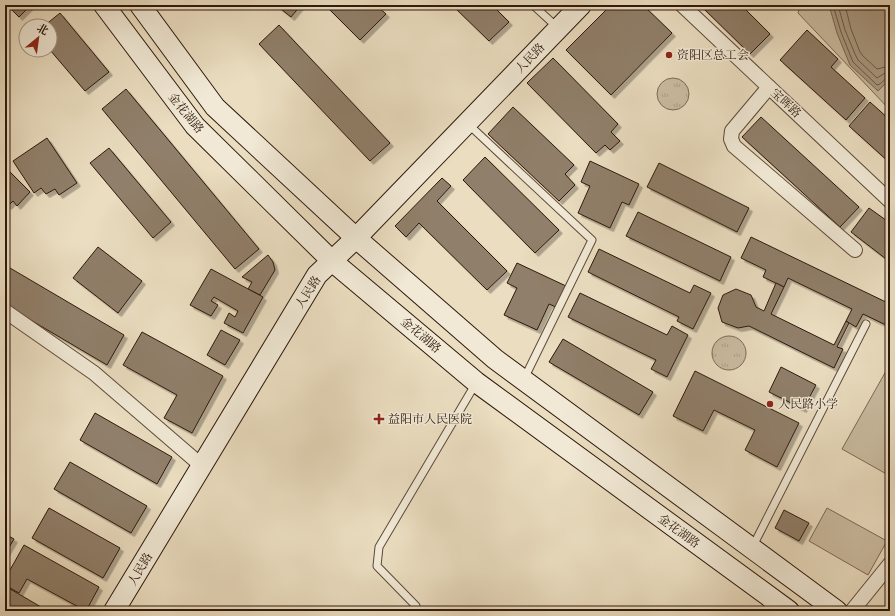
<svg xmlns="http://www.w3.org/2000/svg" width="895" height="616" viewBox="0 0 895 616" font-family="'IM FELL English','Noto Serif SC',serif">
	<defs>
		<pattern id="grass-tufts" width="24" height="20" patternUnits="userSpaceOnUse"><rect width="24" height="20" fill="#cabca1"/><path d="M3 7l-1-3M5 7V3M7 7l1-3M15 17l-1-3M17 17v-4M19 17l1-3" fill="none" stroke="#aea189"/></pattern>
		<filter id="shadow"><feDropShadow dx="3.5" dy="3.5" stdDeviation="0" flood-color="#0004"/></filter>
	</defs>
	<rect width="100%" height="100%" fill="#eaddc0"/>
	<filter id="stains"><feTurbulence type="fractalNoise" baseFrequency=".005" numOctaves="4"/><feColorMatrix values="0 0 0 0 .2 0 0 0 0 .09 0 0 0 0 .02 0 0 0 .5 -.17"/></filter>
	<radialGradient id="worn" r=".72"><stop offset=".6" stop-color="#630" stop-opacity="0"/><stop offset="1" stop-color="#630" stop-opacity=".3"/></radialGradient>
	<g fill="url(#grass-tufts)" stroke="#7c6a56">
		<circle cx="673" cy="94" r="16"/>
		<circle cx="729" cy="353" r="17"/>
	</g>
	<g fill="#cabca1" stroke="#7c6a56">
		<polygon points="800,5 890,5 890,110 798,13"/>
		<polygon points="890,364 890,476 842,449"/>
		<polygon points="827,508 887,541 868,575 809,541"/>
	</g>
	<polygon fill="#aa9a83" stroke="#786653" points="829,5 890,5 890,79 878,91 850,65 837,33"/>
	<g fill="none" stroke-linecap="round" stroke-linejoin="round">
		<g stroke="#6c5a48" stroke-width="1">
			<path d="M833 5 841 32 853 62 877 85C883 84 884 77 890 77"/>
			<polyline points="838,5 845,30 855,54 858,60 877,78 885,73 890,72"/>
			<polyline points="845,5 851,29 860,52 863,56 877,69 890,66"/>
		</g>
	</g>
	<g fill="#907f6a" stroke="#2e190c" filter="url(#shadow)">
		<polygon points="7,5 31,5 19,17"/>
		<polygon points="276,5 301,5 291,17"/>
		<polygon points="325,5 376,5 386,14 360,40"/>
		<polygon points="452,5 492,5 509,22 489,41"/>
		<polygon points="611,5 643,5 672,33 611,95 566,50"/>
		<polygon points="700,5 741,5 770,34 750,54"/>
		<polygon points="60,13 109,72 85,91 50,50 50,26 44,26"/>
		<polygon points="279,25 390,143 370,161 259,44"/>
		<polygon points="807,30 838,59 831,67 865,98 846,120 780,60"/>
		<polygon points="553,58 618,124 611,132 620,141 610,150 605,145 596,153 527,83"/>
		<polygon points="126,89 259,249 235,269 102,109"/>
		<polygon points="870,102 890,120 890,163 849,126"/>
		<polygon points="513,107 574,165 565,174 575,185 559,201 488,134"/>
		<polygon points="761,117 859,207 840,227 742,137"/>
		<polygon points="47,138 77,183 59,195 55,189 46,194 41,188 34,193 13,161"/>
		<polygon points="109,148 171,222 153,238 90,163"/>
		<polygon points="485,157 559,230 535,253 463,180"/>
		<polygon points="590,161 639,184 629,205 622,202 610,228 578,213 590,186 581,182"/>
		<polygon points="659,163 749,208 737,232 647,187"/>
		<polygon points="5,167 30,192 17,206 13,201 8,206 5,203"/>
		<polygon points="442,178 451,186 437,201 507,271 487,290 419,223 406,237 395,226"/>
		<polygon points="869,208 890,223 890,262 851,232"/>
		<polygon points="638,212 731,257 720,281 626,236"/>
		<polygon points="751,237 890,304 890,316 886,325 863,314 856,327 846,321 852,309 788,278 784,287 763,277 766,270 741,258"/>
		<polygon points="98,247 142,281 118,313 73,278"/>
		<polygon points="599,249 690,293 694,285 711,293 693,329 677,321 679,317 588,272"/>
		<polygon points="268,255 273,262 275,270 260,295 248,289 252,282 242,277"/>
		<polygon points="517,263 566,286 556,307 549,304 537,330 504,315 517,288 507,283"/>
		<polygon points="10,268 124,335 107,365 5,305 5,277"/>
		<polygon points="211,269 263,297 243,333 224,323 229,313 235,317 238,311 214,297 211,301 218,305 211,316 190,305"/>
		<polygon points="776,283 784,287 771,314 834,345 846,321 849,323 837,347 843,349 834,368 749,326 738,328 722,322 718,308 723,295 736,289 751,295 756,307 764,311"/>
		<polygon points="580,293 667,335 672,326 688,335 667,377 651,369 656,360 568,317"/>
		<polygon points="221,330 240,340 225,365 207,355"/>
		<polygon points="142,332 223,376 192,433 164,418 177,395 123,365"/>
		<polygon points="563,339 653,392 639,415 549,362"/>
		<polygon points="781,367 816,385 803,409 769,392"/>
		<polygon points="695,371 799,423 777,467 745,450 755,430 714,410 703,431 673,416"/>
		<polygon points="95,413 172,457 157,484 80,440"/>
		<polygon points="70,462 147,506 131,533 54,489"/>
		<polygon points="49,508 120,548 103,578 32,538"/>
		<polygon points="784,510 809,523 799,541 775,528"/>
		<polygon points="5,534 14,539 5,554"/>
		<polygon points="24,545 99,587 86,611 27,579 19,593 5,585 5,579"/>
		<polygon points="5,586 48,611 5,611"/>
	</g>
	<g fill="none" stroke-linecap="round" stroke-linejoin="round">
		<defs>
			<g id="lane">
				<polyline points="533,5 558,28"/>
				<polyline points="467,123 592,240 524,379"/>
				<polyline points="753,546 866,324"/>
				<polyline points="417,611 416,606 377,566 379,547 476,383"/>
			</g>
			<g id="street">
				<polyline points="682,5 890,201"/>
				<polyline points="769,87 732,131 731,139 734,146 855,250"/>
				<polyline points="5,311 94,373 202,466"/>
				<polyline points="852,611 890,564"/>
			</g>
			<g id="secondary">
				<polyline points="104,5 195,126 332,261 476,382 789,611"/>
				<polyline points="140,5 215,107 356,238 495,359 837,611"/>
				<polyline points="114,611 317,275 356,238 581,5"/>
			</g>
		</defs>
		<use href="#lane" stroke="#5d4a39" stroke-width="9"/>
		<use href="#street" stroke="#5d4a39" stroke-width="16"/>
		<use href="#secondary" stroke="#2e190c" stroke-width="22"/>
		<use href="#lane" stroke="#f1e9d6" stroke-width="7"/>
		<use href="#street" stroke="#f1e9d6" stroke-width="14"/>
		<use href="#secondary" stroke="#f1e9d6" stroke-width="20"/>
	</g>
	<g fill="#8f2418" stroke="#f1e9d6" stroke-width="1.5">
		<circle cx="669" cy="55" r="4"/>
		<circle cx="770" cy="404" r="4"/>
		<path d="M377 413h4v4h4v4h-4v4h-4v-4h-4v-4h4z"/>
	</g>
	<g text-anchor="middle" stroke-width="3" stroke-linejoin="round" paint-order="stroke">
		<g font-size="12" fill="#2e190c" stroke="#f1e9d6" text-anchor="start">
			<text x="677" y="59">资阳区总工会</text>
			<text x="778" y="408">人民路小学</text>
			<text x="388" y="423">益阳市人民医院</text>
		</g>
		<g font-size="12" fill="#2e190c" stroke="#f1e9d6">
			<text transform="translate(530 58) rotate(-46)" y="4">人民路</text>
			<text transform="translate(786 103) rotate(43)" y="4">宝晖路</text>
			<text transform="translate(186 113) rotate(51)" y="4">金花湖路</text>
			<text transform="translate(308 292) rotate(-57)" y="4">人民路</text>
			<text transform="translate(421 335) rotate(40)" y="4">金花湖路</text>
			<text transform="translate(679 531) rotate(36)" y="4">金花湖路</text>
			<text transform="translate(140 569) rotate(-59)" y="4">人民路</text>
		</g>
	</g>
	<rect width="895" height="616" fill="none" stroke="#eaddc0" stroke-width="20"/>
	<rect x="6" y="6" width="883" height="604" fill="none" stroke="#2e190c" stroke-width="2"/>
	<rect x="10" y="10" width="875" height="596" fill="none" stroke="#2e190c"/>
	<g transform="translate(38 38) rotate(29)"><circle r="19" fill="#f1e9d6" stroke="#a39685"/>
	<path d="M0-3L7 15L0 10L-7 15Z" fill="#8f2418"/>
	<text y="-6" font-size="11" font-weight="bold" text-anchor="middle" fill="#2e190c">北</text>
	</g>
	<rect width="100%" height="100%" filter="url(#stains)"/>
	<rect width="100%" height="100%" fill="url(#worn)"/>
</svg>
